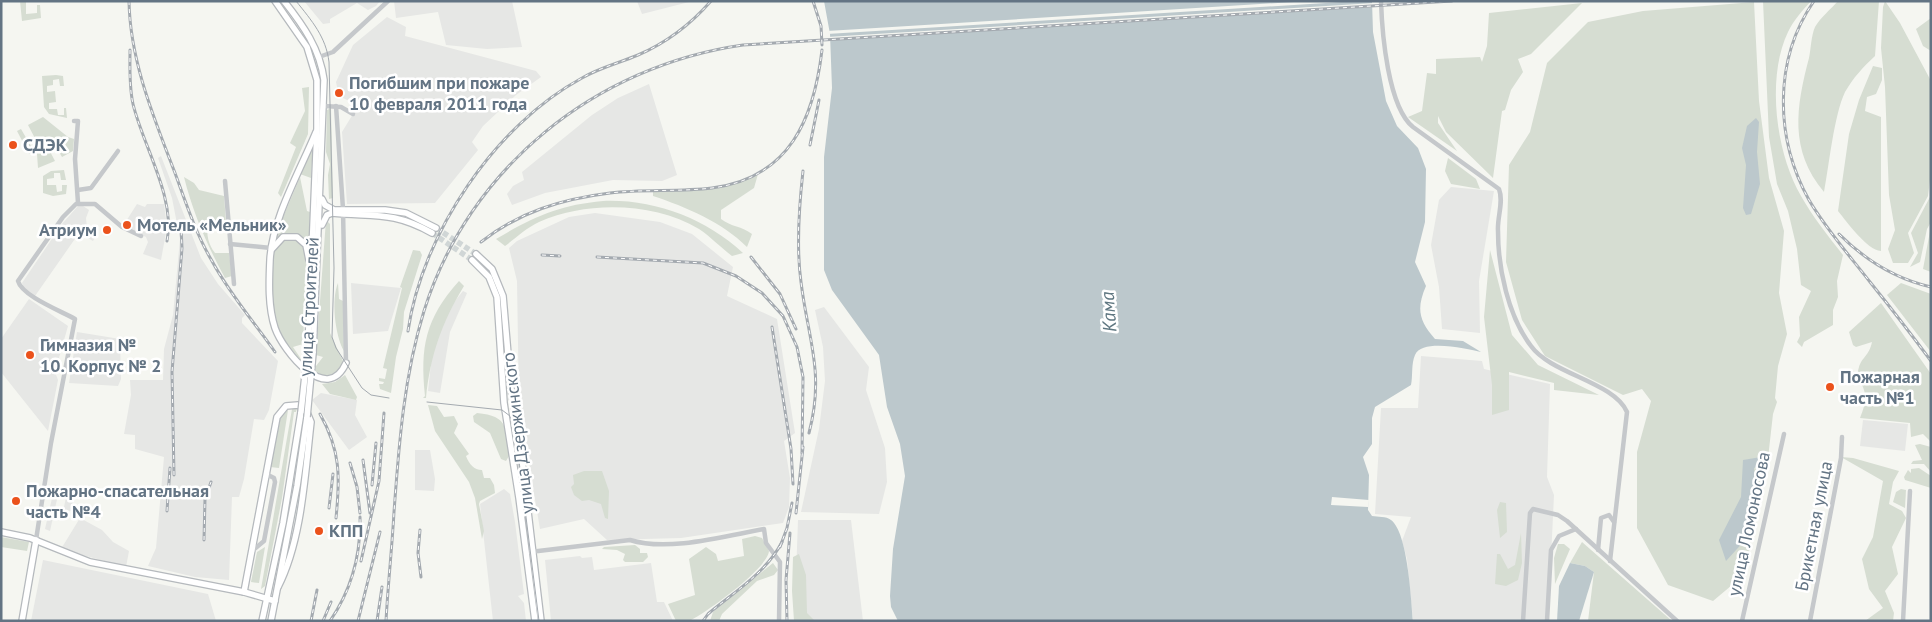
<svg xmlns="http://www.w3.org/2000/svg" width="1932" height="622" viewBox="0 0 1932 622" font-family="'PT Sans',sans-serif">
	<rect width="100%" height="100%" fill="#f5f6f1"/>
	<g fill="#e6e7e5">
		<polygon points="304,1 380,1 376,6 368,10 357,3 330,19 330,23 323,24"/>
		<polygon points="394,1 512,1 522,47 487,49 446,45 438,12 396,18"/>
		<polygon points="637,1 693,1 642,14"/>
		<polygon points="387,17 406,27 405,36 536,71 541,77 516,95 483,126 472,142 478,150 435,203 347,204 342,132 356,109 353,103 339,96 336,82 353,45"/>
		<polygon points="649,84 677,175 662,181 613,180 545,193 512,205 507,194 513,186 524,180 522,172 592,115 618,98"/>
		<polygon points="161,156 201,258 218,284 245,315 242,318 242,323 278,361 269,410 264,420 254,419 244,479 239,497 232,497 229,580 195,577 148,566 156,548 164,457 135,449 135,435 124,434 131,395 130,380 163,380 164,349 173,315 180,239 172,198 158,158"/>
		<polygon points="1451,187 1494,191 1479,281 1480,333 1442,329 1439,287 1431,245 1439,200"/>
		<polygon points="137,204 145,207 147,204 164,204 167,227 161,260 143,254 148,242 146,237 123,226"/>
		<polygon points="78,206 83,206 89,210 86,218 87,229 96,235 93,241 79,233 35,296 24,289 22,283 62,224"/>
		<polygon points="595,213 660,222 692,234 733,267 727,296 777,319 795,433 784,441 790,478 789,507 783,523 681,538 607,540 584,519 540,529 519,405 517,281 509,248 517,241 569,217"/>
		<polygon points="351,283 401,288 388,331 353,334"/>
		<polygon points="463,291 467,293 450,332 440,393 428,391 434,335 451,306"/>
		<polygon points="29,299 68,326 55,372 58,380 48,431 1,372 1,339"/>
		<polygon points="824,307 869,367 866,390 885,448 887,482 879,514 801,512 819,429 825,381 823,347 815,310"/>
		<polygon points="77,332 120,339 121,379 118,386 69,383"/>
		<polygon points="1421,356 1482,361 1484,369 1550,384 1547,477 1554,495 1548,621 1413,621 1407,559 1402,541 1411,517 1375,514 1381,408 1418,408"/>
		<polygon points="321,393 357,400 355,415 367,437 349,450 312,400"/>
		<polygon points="1863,420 1908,424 1905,451 1860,446"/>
		<polygon points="415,450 430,450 435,479 434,491 415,490"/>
		<polygon points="55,485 60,486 50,531 45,529"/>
		<polygon points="68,487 73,488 71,494 74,495 71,511 67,510 65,517 62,517"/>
		<polygon points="504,489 510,494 515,522 524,594 518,596 524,603 526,621 493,621 480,504"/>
		<polygon points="80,518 102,530 113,542 129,551 126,567 61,549"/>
		<polygon points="798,520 851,520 863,621 797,621 796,575"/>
		<polygon points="580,556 582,558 592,557 594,570 651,563 657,602 664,602 673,621 551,621 545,560"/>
		<polygon points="43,560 208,594 216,621 31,621"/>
	</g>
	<g fill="#d6ddd2">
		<polygon points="20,1 26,1 26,14 37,13 37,5 40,5 41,18 22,21"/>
		<path d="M1763 1H1811C1803 10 1793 21 1788 32 1766 78 1776 153 1801 196 1813 217 1828 236 1843 255L1837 281 1838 297 1833 310V325L1804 342 1802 347 1797 342 1800 336 1799 317 1811 291 1801 285 1797 249 1788 211 1777 184 1769 137Z"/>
		<path d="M1838 1H1879L1875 56C1863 67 1853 78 1845 92 1834 115 1829 166 1824 192 1789 150 1796 107 1809 58 1811 49 1811 36 1815 27 1820 18 1831 9 1838 1Z"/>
		<polygon points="1885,1 1900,23 1931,81 1931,172 1928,196 1908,233 1914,253 1908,263 1893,263 1888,249 1895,230 1889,195 1885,87 1881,48 1883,7"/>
		<polygon points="1754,2 1759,101 1769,178 1784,231 1779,293 1787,334 1778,366 1775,398 1777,402 1773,414 1766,476 1744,575 1713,601 1668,585 1637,528 1637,452 1651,401 1642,389 1623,395 1545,356 1522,320 1506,262 1509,165 1530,132 1547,63 1588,22 1643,11"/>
		<polygon points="1582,3 1531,54 1518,59 1523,72 1511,90 1505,110 1502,111 1493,178 1446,132 1438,116 1438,123 1457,151 1408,117 1422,111 1427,73 1436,74 1436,59 1480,57 1482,62 1487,46 1489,13"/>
		<polygon points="1931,18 1931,51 1923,46 1916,29"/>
		<path d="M1873 66 1882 68V80L1876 94 1867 97 1865 111 1881 117V251C1867 250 1847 222 1838 211L1849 134 1859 100Z"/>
		<polygon points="56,75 63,76 64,86 60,86 59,79 53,80 53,85 47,86 47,92 55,91 56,102 49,103 49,109 57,109 58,115 64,115 64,108 66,108 67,118 49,114 44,107 42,76"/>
		<polygon points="309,87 308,134 281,197 278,193 296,147 290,143 305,111 302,88"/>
		<polygon points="331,108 333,198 329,199 328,175 330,164 326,152 327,110"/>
		<polygon points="43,117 68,137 74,139 73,151 62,157 51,138 45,142 55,161 38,168 37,154 29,154 17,131 21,129 32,148 38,144 28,125"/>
		<polygon points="313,143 311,178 300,174"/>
		<polygon points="1448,158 1476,179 1480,189 1451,184 1445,171"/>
		<polygon points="64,170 66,180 61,180 60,173 54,173 54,178 47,179 47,185 56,185 57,192 62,191 62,185 67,185 66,194 53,196 43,193 43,176 51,171"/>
		<path d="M758 174 754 188 721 210V219C731 227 742 226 752 234L747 247C722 222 686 207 653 196V192C690 189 724 191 758 174Z"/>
		<path d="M184 177 194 183 199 190 224 196 226 222 219 227 207 224C207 236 208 244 215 253H229L232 276 225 278C207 245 193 213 184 177Z"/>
		<path d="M300 177 307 211 310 212 309 247C300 232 287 231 273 241Z"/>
		<polygon points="1931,195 1931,222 1927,229 1920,262 1910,267 1918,253 1911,233"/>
		<path d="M603 201C654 199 705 218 743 253L732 256C720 247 711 237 699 229 653 202 587 201 539 222 526 228 516 238 505 246L496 239C533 217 559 205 603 201Z"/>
		<path d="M326 220 330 224V333L343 361C327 403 283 346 277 325 271 304 272 281 272 259L273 251 283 238H296L304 245 307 254 303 344 293 347 301 359 316 366 323 357 316 355Z"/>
		<polygon points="1931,226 1931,272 1923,269"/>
		<polygon points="413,250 420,251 422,255 404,312 403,329 396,357 391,393 380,389 379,384 383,384 384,382 379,381 379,378 385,379 387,369 383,368 402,288 400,287"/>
		<polygon points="1490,250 1512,335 1538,365 1599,395 1554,390 1554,383 1509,372 1509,410 1492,415 1492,385 1484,317"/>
		<path d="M459 281 464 286C442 322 430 356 426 398H423L425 396C420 347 425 319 459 281Z"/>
		<path d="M338 283 339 299 343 301 344 351C335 336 331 299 338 283Z"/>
		<polygon points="1901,283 1931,294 1931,352 1887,295"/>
		<path d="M1881 303 1931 374V442L1923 434 1911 437 1910 423 1860 418C1863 410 1866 403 1865 394 1864 385 1855 376 1859 367 1862 357 1869 356 1872 342L1856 347 1853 345 1849 332Z"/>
		<polygon points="345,375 357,397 356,400 330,394 322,384 335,382"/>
		<path d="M428 405 437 406 444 417 454 416 458 424 454 433 469 454 466 456C469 464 474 470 482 470L484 478H490L494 485 495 493 480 501 479 504 484 531 482 539 475 498 469 482 435 431Z"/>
		<polygon points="297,408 296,412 294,412 282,498 265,586 261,589 292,409"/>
		<polygon points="288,410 279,468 270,467 279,419"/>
		<path d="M477 413C509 416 506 428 509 456L506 461 501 459 490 433 474 422 473 416Z"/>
		<polygon points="1920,444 1931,447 1931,472 1924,464 1911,464 1913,461 1922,460 1915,445"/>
		<polygon points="1841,457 1853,458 1899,471 1893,482 1889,504 1902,511 1906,518 1892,547 1898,574 1885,591 1894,613 1893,621 1865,621 1883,608 1869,589 1862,559 1873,537 1883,481"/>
		<polygon points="1919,468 1931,476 1931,488 1905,480 1904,477 1908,470 1911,473 1911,469"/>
		<polygon points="584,471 602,471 609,491 608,519 605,518 601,504 589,500 582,501 574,495 571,487 574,484 573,475"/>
		<polygon points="1901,489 1906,490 1905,508 1893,502 1896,492"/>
		<polygon points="1500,502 1506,503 1507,532 1500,538 1497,510"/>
		<polygon points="1521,533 1522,563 1518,580 1506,586 1495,584 1497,554 1500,554 1508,569 1515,565"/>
		<path d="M755 536 762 538 769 551C768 568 707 612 691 620 687 622 681 621 676 621L668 604 695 595 689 559 706 547 716 554 718 561 744 556 742 539Z"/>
		<polygon points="1,537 29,542 27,551 1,547"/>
		<polygon points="1582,542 1672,621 1588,621 1594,572 1585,566 1570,563"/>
		<polygon points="1558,544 1564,544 1570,549 1555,584 1554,558"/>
		<polygon points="635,545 640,549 640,553 647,553 648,557 643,562 625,562 623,560 625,554 617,550 602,549 604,547"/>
		<polygon points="265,547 259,583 251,582 257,552"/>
		<polygon points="799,554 806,575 807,613 815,621 794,621 792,591 793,557"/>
		<polygon points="773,563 778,570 774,575 757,581 722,614 719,621 710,621 713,612 719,606"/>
	</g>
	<g fill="#bcc8cc">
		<path d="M824 1H1372L1373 32 1386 101 1397 126 1418 148 1426 169 1425 222 1415 262 1426 286C1416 309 1419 321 1435 339L1463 341 1481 352C1468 349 1422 338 1415 355 1411 364 1413 376 1411 385L1375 407 1372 418V444L1363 457 1369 475 1368 510 1372 516C1378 517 1386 516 1391 520 1408 533 1411 599 1413 621H898L891 607 890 596 893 549 905 476 900 444 887 407 879 355 832 290 824 270V157L832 88 830 34Z"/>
		<polygon points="1756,118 1759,122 1757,152 1760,184 1751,214 1746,215 1743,208 1746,165 1742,148 1747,126"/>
		<polygon points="1761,457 1761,465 1754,468 1756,492 1747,538 1726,561 1719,540 1741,497 1743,460"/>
		<polygon points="1570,563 1585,566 1594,572 1579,621 1557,621 1559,586"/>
	</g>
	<g fill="#f5f6f1">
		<polygon points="1310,1 1358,1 827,34 827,31"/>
		<polygon points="1374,3 1374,7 828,40 827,37"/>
		<polygon points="1332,497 1369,500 1368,507 1331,505"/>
	</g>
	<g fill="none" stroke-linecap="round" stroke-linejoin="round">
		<g stroke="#d0d6d6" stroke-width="5.5" stroke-dasharray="5.5 3" stroke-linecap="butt">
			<polyline points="436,228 476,254"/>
			<polyline points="432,233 472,260"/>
		</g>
		<defs>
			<g id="major">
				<polyline points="275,1 307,47 317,80 317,128 308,348"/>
				<path d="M284 1C303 25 320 49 324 80L313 353"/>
				<path d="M316 132C300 171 272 219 270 260 269 282 268 307 275 328 283 351 327 406 346 363"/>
				<polyline points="322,199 325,205 334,210 385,210 406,213 436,228"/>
				<path d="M322 225 327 215 332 213C374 217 393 211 432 233"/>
				<polyline points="272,249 283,237 297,237 306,245 309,260"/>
				<polyline points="476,254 492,269 503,296 511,389 519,436 541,621"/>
				<polyline points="472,260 489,277 497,297 504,403 519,498 535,621"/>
				<polyline points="1,532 30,538 90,562 244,592 275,601"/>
				<path d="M244 592 277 417 286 406 298 405 306 410 311 422C305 474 302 540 278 587"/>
				<polyline points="22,621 36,540"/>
				<polyline points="262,621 283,523 301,412"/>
				<polyline points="271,621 297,486 307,417"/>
			</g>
		</defs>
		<use href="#major" stroke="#b5b9bd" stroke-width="8"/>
		<g stroke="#c5c8cb" stroke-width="4.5">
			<path d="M1381 1C1382 33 1388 107 1413 127L1499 189C1504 202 1497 217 1498 231 1498 268 1508 316 1531 346 1551 374 1614 382 1627 412L1610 561"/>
			<polyline points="319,57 333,52 388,1"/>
			<polyline points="324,106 341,107 353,114"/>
			<polyline points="336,106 343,209 346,363"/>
			<polyline points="74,121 78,121 75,159 78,203"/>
			<polyline points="225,181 234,284"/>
			<polyline points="78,190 91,188 118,151"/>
			<polyline points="230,244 271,248"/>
			<path d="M36 540 51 443 75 319C61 311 22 296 18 281L63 217 76 204H95L122 227 141 236"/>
			<polyline points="1598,550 1601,518 1609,515 1614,522"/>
			<polyline points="252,551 264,541 275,482 274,478 266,474"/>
			<path d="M530 552 630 540C668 552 725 536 764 529L766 543 780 562 779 621"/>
			<polyline points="1523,621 1530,513 1533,509 1558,515 1567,521 1677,621"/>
			<polyline points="1547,621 1551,550 1559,536 1576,529"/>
			<polyline points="1742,621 1784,434"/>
			<polyline points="1810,621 1841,458 1842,437"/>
			<polyline points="1903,621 1910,491"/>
		</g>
		<use href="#major" stroke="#fff" stroke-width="5.5"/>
		<g stroke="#a4aab0" stroke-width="1">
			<path d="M296 1C312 21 326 37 329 62L334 268 332 337 336 348 362 388 371 395 389 398"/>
			<polyline points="427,402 502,410 510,416 515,429 539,621"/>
		</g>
		<defs>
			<g id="rail">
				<path d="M129 1C130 61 154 118 175 173 186 203 196 234 212 261 229 293 254 322 275 352"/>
				<polyline points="813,1 821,26 822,45"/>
				<path d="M1814 1C1773 60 1775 139 1809 200 1826 229 1849 255 1870 282 1891 308 1911 334 1931 361"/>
				<path d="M130 50C130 68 129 86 133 104 143 146 176 198 167 241"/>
				<polyline points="810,145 819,100"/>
				<path d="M803 171C799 207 796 246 801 282 808 340 825 372 809 433"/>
				<path d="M1839 234C1864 259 1896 279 1931 287"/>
				<path d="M481 242C519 212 562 199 610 193 644 189 678 192 712 188 790 178 814 118 822 50"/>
				<polyline points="542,255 560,256"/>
				<polyline points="597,257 703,263 736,276 762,293 783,316 797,347 803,377 802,453"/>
				<polyline points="751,257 780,294 796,329"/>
				<polyline points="772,327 791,449 793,484"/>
				<path d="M408 331C422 234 495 125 582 78 599 68 619 63 638 55 666 43 691 24 711 1"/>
				<path d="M320 414C341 451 340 478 336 518"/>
				<polyline points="363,460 370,513"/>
				<polyline points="350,463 357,487 360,513"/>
				<polyline points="174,475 172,372 182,248 181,227"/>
				<polyline points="372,485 376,443"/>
				<polyline points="329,508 333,474"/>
				<polyline points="167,511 170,468"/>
				<polyline points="796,513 803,447"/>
				<polyline points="420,530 418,553 421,577"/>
				<polyline points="204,540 205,499 211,482"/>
				<polyline points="780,547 787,528 792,503"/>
				<polyline points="361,561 379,481 384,413"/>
				<polyline points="311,621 317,590"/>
				<polyline points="323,621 331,602"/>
				<path d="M330 621C352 589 361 556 360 517"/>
				<polyline points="358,621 380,532"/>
				<polyline points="377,621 382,587"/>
				<path d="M386 621C388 584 392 548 394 512 399 443 404 376 424 311 469 167 596 66 743 45L1452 1"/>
				<path d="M703 621 708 614C734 592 766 573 782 542"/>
				<polyline points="787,621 786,580 790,533"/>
			</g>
		</defs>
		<use href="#rail" stroke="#a4aab0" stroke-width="3"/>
		<use href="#rail" stroke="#fff" stroke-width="1" stroke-dasharray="4" stroke-linecap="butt"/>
		<defs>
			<g id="major-bridge">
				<polyline points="301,412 308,348"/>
				<polyline points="307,417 313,353"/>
			</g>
		</defs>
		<use href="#major-bridge" stroke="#b5b9bd" stroke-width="8" stroke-linecap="butt"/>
		<use href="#major-bridge" stroke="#fff" stroke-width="5.5"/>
	</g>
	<g fill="#eb521c" stroke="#fff" stroke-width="2">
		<circle cx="339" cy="93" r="5"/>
		<circle cx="13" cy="145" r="5"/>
		<circle cx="127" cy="225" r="5"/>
		<circle cx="107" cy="230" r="5"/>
		<circle cx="30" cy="355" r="5"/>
		<circle cx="1830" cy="387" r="5"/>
		<circle cx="16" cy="501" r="5"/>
		<circle cx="319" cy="531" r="5"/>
	</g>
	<g text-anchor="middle" stroke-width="5" stroke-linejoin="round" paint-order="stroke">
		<g font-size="18" font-weight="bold" fill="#637484" stroke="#fff" text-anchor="start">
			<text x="349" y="89">Погибшим при пожаре<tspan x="349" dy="21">10 февраля 2011 года</tspan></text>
			<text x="23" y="151">СДЭК</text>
			<text x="137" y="231">Мотель «Мельник»</text>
			<text x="97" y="236" text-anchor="end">Атриум</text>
			<text x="40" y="351">Гимназия №<tspan x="40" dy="21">10. Корпус № 2</tspan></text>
			<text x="1840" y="383">Пожарная<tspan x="1840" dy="21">часть №1</tspan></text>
			<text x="26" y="497">Пожарно-спасательная<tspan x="26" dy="21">часть №4</tspan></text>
			<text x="329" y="537">КПП</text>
		</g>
		<g font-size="18" fill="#637484" stroke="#fff">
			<text transform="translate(309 307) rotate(-87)" y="6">улица Строителей</text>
			<text transform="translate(518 433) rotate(-97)" y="6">улица Дзержинского</text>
			<text transform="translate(1749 524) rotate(-78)" y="6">улица Ломоносова</text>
			<text transform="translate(1814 526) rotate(-79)" y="6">Брикетная улица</text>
		</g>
		<g font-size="19" font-style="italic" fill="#5f7781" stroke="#fff">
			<text transform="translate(1108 312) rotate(-94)" y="7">Кама</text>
		</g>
	</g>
	<rect width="1932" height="622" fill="none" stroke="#637484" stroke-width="5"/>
</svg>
